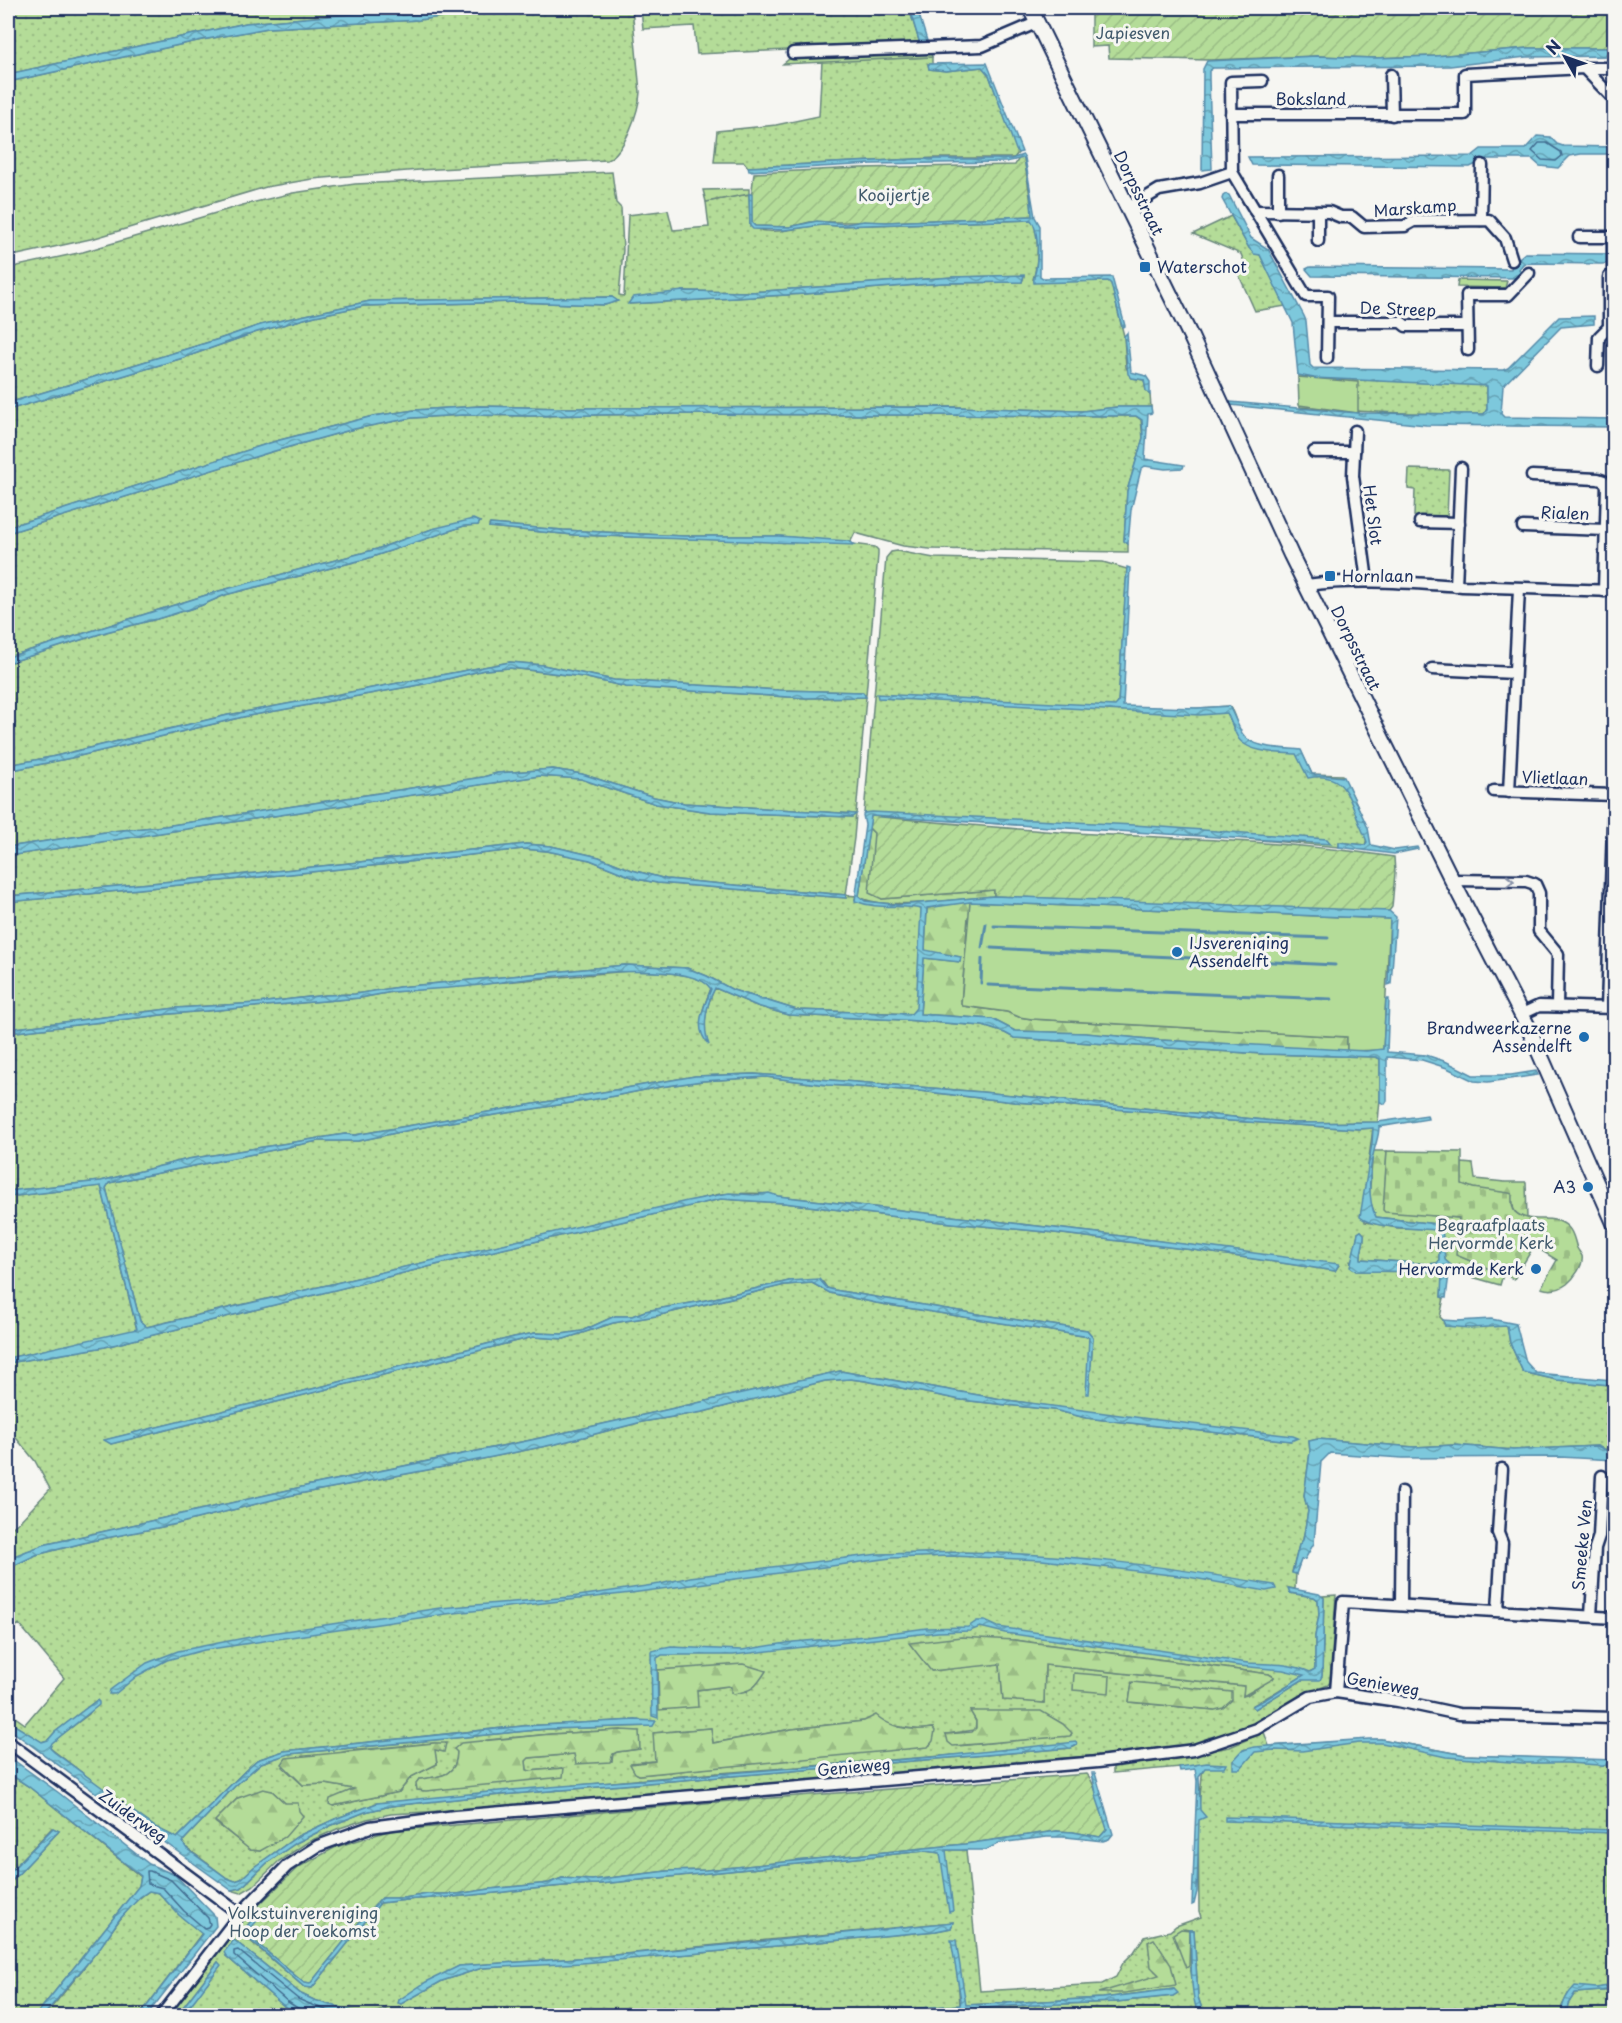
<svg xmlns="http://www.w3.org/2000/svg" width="1622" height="2023" viewBox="0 0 1622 2023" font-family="'Playpen Sans',sans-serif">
	<defs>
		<pattern id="grass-dots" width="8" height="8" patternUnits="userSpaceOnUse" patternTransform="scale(1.5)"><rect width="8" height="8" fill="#b4dc98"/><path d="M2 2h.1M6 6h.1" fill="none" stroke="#9abd85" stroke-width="1.8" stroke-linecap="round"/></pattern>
		<pattern id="forest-firs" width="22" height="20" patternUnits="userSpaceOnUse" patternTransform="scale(1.5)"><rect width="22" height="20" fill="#b4dc98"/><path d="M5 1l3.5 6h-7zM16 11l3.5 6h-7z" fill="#9abd85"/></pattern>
		<pattern id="cemetery-stones" width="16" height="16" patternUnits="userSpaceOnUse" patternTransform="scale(1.5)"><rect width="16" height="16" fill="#b4dc98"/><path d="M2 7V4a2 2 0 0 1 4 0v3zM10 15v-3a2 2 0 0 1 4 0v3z" fill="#9abd85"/></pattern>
		<pattern id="garden-furrows" width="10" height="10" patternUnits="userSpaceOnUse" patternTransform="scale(1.5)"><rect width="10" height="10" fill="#b4dc98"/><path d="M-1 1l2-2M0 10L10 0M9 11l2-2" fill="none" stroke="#9abd85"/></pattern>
		<pattern id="water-waves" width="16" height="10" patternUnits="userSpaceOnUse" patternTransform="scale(1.5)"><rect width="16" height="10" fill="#7dc8dc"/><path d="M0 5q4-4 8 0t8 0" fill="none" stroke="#66a3b6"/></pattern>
	</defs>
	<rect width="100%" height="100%" fill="#f6f6f2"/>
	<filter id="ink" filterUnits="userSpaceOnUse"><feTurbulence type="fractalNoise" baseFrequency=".0167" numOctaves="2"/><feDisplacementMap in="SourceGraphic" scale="12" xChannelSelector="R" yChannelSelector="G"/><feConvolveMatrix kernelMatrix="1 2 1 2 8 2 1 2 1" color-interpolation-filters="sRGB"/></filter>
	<g filter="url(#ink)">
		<g fill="url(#grass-dots)" stroke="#68867b" stroke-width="1.5" fill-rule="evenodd">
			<polygon points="8,8 420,8 246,23 8,74"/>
			<path d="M560 8H632L640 92C639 111 625 152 607 160L419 170 312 179 266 187 95 238 8 257V82L202 40 268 28 419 20 469 13Z"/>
			<polygon points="641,8 909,8 920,44 697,54 694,26 643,29"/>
			<polygon points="932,57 932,65 928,64 929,69 946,71 982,67 989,75 1018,153 1014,158 935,158 748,167 744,162 714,162 717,131 776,125 819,116 822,61"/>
			<path d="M612 172 616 203 621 208 623 250 619 295 624 296 628 215 668 210 673 230 709 227 706 202 749 194 750 226C764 236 796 229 812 226 820 224 829 225 837 226L1032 220C1040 232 1038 265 1033 279L1108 281 1111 283 1124 336 1126 367 1132 378 1144 380 1146 391 1150 395 1151 407H1117L1082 411 956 407 565 408 480 406 415 410 373 416 276 441 8 527V410L183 358 257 332 315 316 364 306 515 302 605 305 617 301 612 297 370 301 260 325 219 339 8 403V268L83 252 243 205 293 193 355 184ZM1024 276 1022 282 942 283 805 294 629 304 683 291 751 292 953 277Z"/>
			<polygon points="1231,216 1249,248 1260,255 1286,306 1255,311 1238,273 1244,262 1241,254 1193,234"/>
			<path d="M1298 375 1314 378 1487 385V409L1484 414C1422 414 1361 413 1300 407Z"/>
			<polygon points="665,414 1136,416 1141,420 1143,438 1127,491 1124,541 1128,544 1128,552 930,549 903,546 855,533 850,543 779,536 683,536 563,530 490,524 489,527 574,535 853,544 875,547 878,550 878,555 866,695 862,692 778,690 614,680 543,665 510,662 228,715 51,757 8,765 8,663 106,632 157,619 200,606 225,595 366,559 464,526 478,525 480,522 432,529 377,549 219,591 8,657 8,533 271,452 354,429 412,418 463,415 530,416"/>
			<polygon points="1409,469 1449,470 1447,517 1414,516 1415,490 1408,489"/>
			<path d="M897 551 934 558 1103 562 1127 569 1118 703 1116 706 1184 709 1229 706C1236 714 1235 724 1241 733 1253 750 1282 748 1301 751L1312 774 1342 775C1350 792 1373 828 1365 845L1339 842V847L1180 833 1000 824 864 813 886 558 891 552Z"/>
			<polygon points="510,668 583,677 626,687 806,698 866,697 854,838 846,895 856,896 855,899 927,908 920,1014 797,1010 733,990 707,976 687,968 625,965 399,987 355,994 326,995 258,1003 176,1008 8,1029 8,902 381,865 523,849 547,851 590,860 637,879 657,883 846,898 846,895 666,879 632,870 599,857 551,846 526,844 228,876 8,896 8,856 539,776 581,779 656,804 710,812 852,817 855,814 684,803 654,797 582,774 553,769 497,773 483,777 165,826 112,831 8,847 8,771 71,758 243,717 435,682 484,670"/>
			<path d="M629 971C649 972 700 971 711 988 702 1013 696 1017 708 1043 701 1026 707 1004 715 988L757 1006 788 1015 904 1020 983 1026 1005 1033 1014 1038 1263 1054 1376 1057 1380 1059V1099L1378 1122 1295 1123 982 1092 754 1074 695 1076 355 1135 345 1134 188 1159 101 1181 8 1191V1033L170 1014 360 998 392 992Z"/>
			<path d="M766 1077 827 1085 919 1091 1014 1102 1157 1112 1215 1120 1359 1129 1373 1128 1368 1165 1365 1222 1397 1228 1436 1229 1439 1237V1261L1437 1263 1429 1264 1361 1259C1360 1250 1365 1243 1364 1234L1361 1231 1358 1233 1353 1258 1350 1261 1356 1271 1443 1272 1441 1297 1444 1298 1440 1317 1443 1320 1445 1326H1507L1510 1343 1523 1372 1557 1380 1610 1385 1614 1410V1442L1606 1450 1597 1446 1513 1450 1454 1445 1414 1447 1318 1439 1309 1441 1310 1452 1304 1496 1308 1511 1303 1540 1299 1545 1292 1572 1296 1574 1295 1589 1289 1588 1290 1593 1314 1597 1318 1600 1319 1615 1315 1636V1669L1252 1706 1255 1709 1302 1680 1322 1676 1324 1598 1323 1596 1336 1595 1330 1682 1328 1685 1315 1690 1249 1727 1196 1744 1173 1749 935 1769 652 1796 510 1807 391 1814 367 1819 337 1829 308 1842 279 1861 253 1886 241 1893 231 1890 241 1888 267 1863 296 1843 330 1826 365 1812 391 1806 465 1798 1071 1748 1076 1746 680 1776 377 1803 335 1819 298 1836 254 1867 241 1879 235 1881 227 1878 187 1848 183 1843 184 1840 235 1786 261 1763 289 1754 547 1729 653 1726 636 1720 523 1726 284 1751 257 1760 250 1766 177 1838 155 1827 124 1805 119 1806 120 1810 107 1798 111 1795 50 1748 51 1743 89 1714 97 1700 55 1732 48 1740 41 1742 8 1721V1712L25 1724 64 1678 19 1624 8 1634V1531L20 1521 50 1489 35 1461 8 1428V1363L105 1347 464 1258 721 1199 784 1203 921 1220 1046 1232 1193 1250 1335 1271 1339 1265 1098 1233 778 1196C766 1191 735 1194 720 1194L146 1327 140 1321 106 1188 109 1183 318 1141H358L438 1124 609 1097 660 1087 702 1081ZM789 1281 823 1282 827 1288 834 1290 977 1314 1087 1330 1093 1337 1091 1366 1089 1337 876 1303 830 1293 812 1283 785 1285 656 1316 613 1323 564 1339 533 1337 111 1444 105 1440 312 1389 514 1337 535 1333 562 1334 582 1331 615 1316H632L645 1311 697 1302ZM840 1371 1007 1400 1291 1441 1086 1418 1054 1410 961 1400 866 1381 850 1379 825 1381 703 1412 642 1422 556 1444 438 1468 288 1496 177 1524 91 1541 36 1555 15 1565 8 1559 43 1545 306 1486 531 1440ZM1014 1640 1269 1674 1274 1677 1247 1695 1243 1696 1245 1686 1045 1665 1044 1703 1003 1699 1000 1663 931 1671ZM680 1669 748 1692 728 1686 696 1690 658 1670ZM1132 1683 1215 1710 1129 1702ZM971 1711 1054 1719 1063 1724 1071 1735 958 1746 946 1734 975 1730 976 1722ZM864 1721 920 1730 933 1728 930 1745 639 1775 637 1774 631 1763 655 1761 654 1733 711 1728 713 1743 792 1729ZM621 1730 639 1749 617 1752 613 1754 612 1761 574 1754 528 1758 526 1761 527 1770 530 1771 562 1768 416 1786 419 1779C439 1777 457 1777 457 1752L487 1740 551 1734ZM434 1743 446 1744 434 1749 437 1764 411 1777 399 1792 333 1806 355 1789 326 1784 303 1785 283 1767 348 1751ZM272 1791 285 1803 260 1851 251 1850 216 1823 215 1822 238 1798Z"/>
			<polygon points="101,1186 137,1330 8,1358 8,1197"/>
			<path d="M1264 1732 1269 1746 1381 1739 1465 1755 1614 1761V1985L1568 1994 1562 2006 1561 2015H1204L1198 1997 1194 1930H1190L1191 1971 1198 2015H894L1010 2006 1116 2002 1173 1996 1177 1993 1174 1989 1103 1998 965 2005 955 1940 960 2005 830 2016H392L385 2009 369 2015H361L314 2000 301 1994 234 1940 226 1956 285 2007 300 2015H183L220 1965 218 1962 177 2015 167 2016 237 1926 260 1901V1910L242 1934 304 1987 312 1988 380 1903C403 1900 425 1898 449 1897 499 1894 549 1885 600 1884L925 1851 940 1853 943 1865 946 1850H966L980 1991 1102 1984 1116 1977 1123 1963 1134 1952 1144 1937 1170 1931 1176 1926 1201 1917 1199 1911 1198 1817 1203 1765 1113 1773V1767L1230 1747ZM953 1922 951 1928 936 1931 690 1954 482 1968 442 1981 401 2004 399 2000 459 1966 593 1957Z"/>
			<polygon points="8,1773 28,1786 141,1877 139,1886 36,2015 8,2015 8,1885 59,1831 52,1828 8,1874"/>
			<path d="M149 1891 159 1893 179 1915 202 1933 140 2015 44 2016C63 1994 80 1973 97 1951 113 1930 126 1906 149 1891Z"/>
			<polygon points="1614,1990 1614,2015 1566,2016 1568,2004 1575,1993"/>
		</g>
		<g fill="url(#forest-firs)" stroke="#68867b" stroke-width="1.5">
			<polygon points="930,49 932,57 783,64 793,56"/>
			<polygon points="745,189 749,189 749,194 706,202 703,190"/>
			<polygon points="1458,280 1507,281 1505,288 1457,287"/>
			<path d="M869 828 874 833 882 899 994 890V896C965 898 880 912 859 896Z"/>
			<polygon points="962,902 1367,917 968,917 961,1004 963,1006 1007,1012 1019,1017 1032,1019 1347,1037 1347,1051 1160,1040 1085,1033 1015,1031 992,1019 920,1014 924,958 960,962 960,957 925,951 927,908"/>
			<polygon points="1373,1151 1387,1151 1384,1210 1459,1218 1457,1255 1503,1275 1500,1285 1451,1271 1453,1267 1445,1260 1443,1239 1436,1224 1376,1217 1369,1198"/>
			<path d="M1462 1163 1473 1164 1475 1179 1505 1182H1526L1527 1219C1519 1215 1512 1213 1513 1202L1461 1184Z"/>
			<polygon points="961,1637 1014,1640 1269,1674 1274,1677 1273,1679 1243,1696 1244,1686 1045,1665 1044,1703 1003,1700 1000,1664 931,1671 909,1643"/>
			<path d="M743 1664 766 1671C756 1687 753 1691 733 1694L731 1693V1687L728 1686 697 1690 698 1707 659 1710 658 1670Z"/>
			<polygon points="1132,1682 1232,1692 1232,1700 1223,1708 1215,1710 1129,1702"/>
			<polygon points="970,1711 1041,1711 1063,1724 1072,1733 1070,1736 953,1746 948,1742 946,1734 972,1732 976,1728 976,1721"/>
			<path d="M876 1715C892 1729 913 1731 933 1728L935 1731 933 1741 928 1747 639 1775 635 1773 630 1764 655 1761 653 1733 711 1728 713 1743 792 1729 864 1721Z"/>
			<path d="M621 1730 639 1731 640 1749 617 1752 613 1754 610 1762 576 1764 574 1754 529 1758 526 1761 527 1770 530 1771 564 1768 563 1777 426 1791 417 1790 416 1783 419 1779C439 1777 457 1777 457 1752L454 1749 461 1743 551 1734Z"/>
			<polygon points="434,1743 446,1743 444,1752 435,1750 437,1764 411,1777 399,1792 333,1806 329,1804 330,1799 354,1789 326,1784 303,1785 282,1764 286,1758"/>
			<polygon points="263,1789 272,1791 285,1803 298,1803 299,1811 303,1816 285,1837 260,1851 250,1850 215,1821 238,1798"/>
			<polygon points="1181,1929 1190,1930 1189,1966 1186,1968 1173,1934"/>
			<polygon points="1154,1939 1171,1965 1176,1985 1125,1993 1098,1993 1159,1975 1151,1967 1148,1942"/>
		</g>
		<path fill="url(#cemetery-stones)" stroke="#68867b" stroke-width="1.5" d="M1387 1151 1462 1152V1184L1473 1188 1509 1193 1512 1194C1512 1200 1511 1208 1515 1212 1530 1226 1553 1212 1568 1227 1574 1233 1574 1240 1577 1248 1578 1250 1581 1254 1582 1256 1584 1265 1574 1278 1567 1284 1559 1290 1550 1291 1541 1288L1557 1260 1534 1246 1514 1279 1456 1255 1459 1218 1385 1212 1383 1210Z"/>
		<g fill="url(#garden-furrows)" stroke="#68867b" stroke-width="1.5">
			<polygon points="1091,8 1614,8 1614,48 1528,48 1435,56 1374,58 1317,56 1210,60 1109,58 1108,46 1091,47"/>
			<polygon points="1019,158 1024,158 1033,216 886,222 810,222 789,227 755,226 752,223 751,198 754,173 860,168 1015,165"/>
			<path d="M871 816C945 823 1020 830 1094 834 1194 839 1295 842 1394 857L1395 873 1392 907 1389 911 1376 912 994 896V890L882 899 869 893 874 833 869 828Z"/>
			<path d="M1087 1774C1094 1781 1105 1818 1107 1829L1100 1837 1073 1832 1056 1831 965 1844 706 1870 667 1871 592 1880 562 1878 549 1883 490 1889 457 1894H428L404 1898H382L362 1919 310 1984 304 1983 246 1934 254 1917 242 1932 236 1927 297 1868 336 1847 388 1831 691 1804Z"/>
		</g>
		<g fill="#b4dc98" stroke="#68867b" stroke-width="1.5">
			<polygon points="1298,377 1358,382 1358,413 1299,405"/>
			<polygon points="970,902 1390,919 1383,1050 1347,1051 1347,1037 1032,1019 1019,1017 1007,1012 963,1006 961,1004"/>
			<polygon points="1074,1673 1110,1676 1109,1693 1073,1690"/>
		</g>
		<g fill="url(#water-waves)" stroke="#568baa" stroke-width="1.5">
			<polygon points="420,8 560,8 469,13 419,20 268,28 202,40 8,82 8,74 246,23"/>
			<polygon points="909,8 917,8 928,44 920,44"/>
			<polygon points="1528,48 1614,48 1614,56 1526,57 1450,66 1213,68 1209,71 1209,79 1212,169 1202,170 1203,69 1207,61 1317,56 1374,58 1435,56"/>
			<polygon points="987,63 1022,152 1018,153 1016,150 989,75 982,67 946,71 929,69 928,64"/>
			<polygon points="1537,136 1550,137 1557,144 1563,146 1614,147 1614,154 1581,154 1570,156 1558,168 1540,166 1532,159 1487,159 1470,167 1252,165 1248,157 1472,156 1481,149 1525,149"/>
			<path d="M1023 155 1025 158 1035 217 1040 226V276L1043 278 1112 277 1125 326 1122 327 1111 284 1108 281 1034 283C1033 277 1035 274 1036 269 1038 255 1039 231 1031 220L837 226 823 225 785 230 753 229 750 226 749 194H752V223L755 226 789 227 817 221 846 224 864 221 886 222 1032 216 1030 190 1024 158 1006 162 872 164 749 171 748 167 918 159H1011Z"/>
			<polygon points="1226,194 1229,195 1251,238 1268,249 1304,316 1306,321 1310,365 1313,368 1503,370 1508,368 1559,317 1594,316 1594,324 1561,327 1503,386 1501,414 1504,417 1614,419 1614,427 1426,425 1231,405 1229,402 1358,413 1484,414 1487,409 1487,386 1314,378 1298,375 1293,323 1260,255 1254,254 1249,248 1222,199 1223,196"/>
			<polygon points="1525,253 1614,254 1614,263 1601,264 1530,263 1523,264 1519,269 1523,277 1518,278 1312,276 1306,269 1310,267 1511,269 1513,263"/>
			<polygon points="1024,275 1022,282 942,283 805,294 628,304 633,297 683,291 751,292 953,277"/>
			<polygon points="612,297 618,301 605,305 515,302 364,306 315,316 257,332 183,358 8,410 8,403 219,339 260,325 370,301"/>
			<polygon points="1127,333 1131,372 1146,376 1150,382 1150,395 1146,391 1144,380 1132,378 1128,374 1124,336"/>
			<polygon points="480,406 565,408 956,407 1082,411 1117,407 1151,407 1152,413 1148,414 1145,459 1184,465 1183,468 1165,469 1145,466 1141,469 1131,510 1128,544 1124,541 1127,491 1143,438 1142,420 1136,416 665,414 530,416 463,415 412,418 354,429 271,452 8,533 8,527 276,441 373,416 415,410"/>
			<polygon points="473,519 480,522 478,525 464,526 366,559 225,595 200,606 157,619 106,632 8,663 8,657 219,591 377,549 432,529"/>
			<polygon points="490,524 563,530 683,536 779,536 848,541 854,545 574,535 489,527"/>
			<path d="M1127 567 1130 568 1123 706 1197 708 1229 706C1234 715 1237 724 1242 733 1251 749 1284 748 1301 750L1312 774 1344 777 1368 828 1371 845 1395 850 1417 847 1418 849 1394 854 1339 847V842L1365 845 1367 842C1364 833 1359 824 1356 815 1346 789 1340 772 1308 778L1296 754C1280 753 1245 753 1237 736 1233 729 1231 721 1227 713L1200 715 878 698 877 694 1115 706 1118 703Z"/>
			<polygon points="510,662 543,665 614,680 778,690 863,692 866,697 806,698 626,687 583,677 529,670 510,668 484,670 435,682 243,717 71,758 8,771 8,765 51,757 228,715"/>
			<polygon points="553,769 582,774 654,797 684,803 856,814 852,817 710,812 656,804 581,779 539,776 8,856 8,847 112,831 165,826 483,777 497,773"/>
			<path d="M872 812 1134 825 1327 839 1331 844 871 816 859 896 865 901 899 905 994 896 1389 911 1396 917 1391 984 1388 985 1390 919 970 902 927 908 925 950 961 957 960 962 924 958 920 1014 992 1019 1015 1031 1086 1033 1160 1040 1366 1051 1383 1049 1386 999H1389L1387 1052 1426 1055 1447 1062 1473 1075H1511L1536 1071 1538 1075 1488 1082 1474 1081 1447 1068 1422 1060 1387 1057V1101L1385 1104 1380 1102V1059L1376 1057 1263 1054 1014 1038 1005 1033 983 1026 904 1020 788 1015 757 1006 715 988C706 1005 702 1027 709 1045 692 1027 704 1008 711 989 690 953 502 983 461 987 438 989 415 990 392 992L360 998 170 1014 8 1033V1029L176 1008 258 1003 326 995 355 994 399 987 625 965 687 968 707 976 733 990 797 1010 911 1014 916 1008 921 909C898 904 878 910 855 901L865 825 863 815 864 813Z"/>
			<polygon points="526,844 551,846 599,857 632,870 666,879 846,895 846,898 657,883 637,879 590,860 547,851 523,849 381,865 8,902 8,896 228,876"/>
			<path d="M754 1074 982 1092 1295 1123 1378 1122 1427 1115 1428 1119 1379 1127C1379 1136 1376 1142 1374 1151 1369 1170 1367 1199 1376 1217L1436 1224 1442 1227 1445 1260 1453 1267 1449 1274 1446 1298 1441 1297 1442 1272 1356 1271 1350 1267 1358 1233 1361 1231 1364 1234C1365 1243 1360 1251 1361 1259L1429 1264 1437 1263 1439 1261V1237L1436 1230C1417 1228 1373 1229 1360 1217L1372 1143 1373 1128 1359 1129 1215 1120 1157 1112 1014 1102 919 1091 827 1085 766 1077 702 1081 660 1087 609 1097 438 1124 358 1141H318L109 1183 106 1188 140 1321 147 1327 687 1201 729 1193 754 1195 769 1193 778 1196 1098 1233 1339 1264 1335 1271 1193 1250 1046 1232 921 1220 784 1203 721 1199 464 1258 105 1347 8 1363V1358L137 1329 101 1186 8 1197V1191L101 1181 188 1159 345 1134 355 1135 695 1076Z"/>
			<polygon points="819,1279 827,1288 834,1290 977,1314 1087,1330 1093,1337 1089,1394 1086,1394 1089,1337 876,1303 830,1293 812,1283 785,1285 656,1316 613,1323 564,1339 533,1337 111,1444 104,1440 312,1389 514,1337 535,1333 562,1334 582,1331 615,1316 632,1316 645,1311 697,1302 789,1281"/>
			<polygon points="1491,1319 1516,1324 1526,1362 1536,1373 1612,1380 1614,1383 1614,1410 1610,1385 1557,1380 1523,1372 1510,1343 1507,1326 1470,1328 1445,1326 1443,1320 1457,1321"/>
			<polygon points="840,1371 1007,1400 1150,1419 1293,1436 1298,1438 1291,1441 1086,1418 1054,1410 961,1400 866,1381 850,1379 825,1381 703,1412 642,1422 556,1444 438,1468 288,1496 177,1524 91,1541 36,1555 15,1565 8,1558 43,1545 306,1486 531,1440"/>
			<polygon points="1318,1439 1414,1447 1454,1445 1513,1450 1597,1446 1606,1450 1614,1442 1614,1460 1560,1457 1402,1458 1330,1453 1321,1462 1314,1543 1305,1559 1301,1560 1296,1574 1292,1573 1299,1545 1303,1540 1308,1511 1304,1496 1310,1452 1309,1441"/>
			<path d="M962 1552C1067 1553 1171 1567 1274 1585L1276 1589 1266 1591 1188 1577 1042 1560 951 1556 891 1558 631 1593 446 1614 204 1650 167 1660 137 1676 115 1694H109L110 1690 147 1663 178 1651 213 1644 271 1633 440 1608 571 1597 660 1584 690 1577 879 1554Z"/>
			<path d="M1288 1588 1319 1594 1324 1598 1322 1676 1320 1680H1302L1255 1709 1252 1706 1266 1699 1304 1675 1283 1670 1239 1666 1005 1633 980 1627 970 1631 938 1632 733 1655H662L657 1658 658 1718 652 1716 651 1651 671 1647 742 1650 793 1642 866 1636 927 1628 968 1627 977 1621H985L998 1627 1248 1663C1269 1664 1291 1663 1310 1672L1315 1669V1636L1319 1615 1318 1600 1314 1597 1290 1593Z"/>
			<polygon points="97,1700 99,1702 99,1705 52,1743 50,1748 54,1752 107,1791 111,1795 107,1798 99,1795 8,1728 8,1721 42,1742 48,1740 55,1732"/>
			<polygon points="636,1720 656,1721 653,1726 547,1729 289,1754 261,1763 235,1786 184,1840 183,1843 187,1849 227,1878 235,1881 241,1879 254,1867 298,1836 335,1819 377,1803 499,1791 933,1757 1076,1742 1077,1745 1071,1748 465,1798 391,1806 365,1812 330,1826 296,1843 267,1863 241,1888 231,1890 120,1810 119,1806 124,1805 155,1827 177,1838 250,1766 257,1760 284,1751 523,1726"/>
			<polygon points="1369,1739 1381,1739 1465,1755 1614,1760 1614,1766 1567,1763 1523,1763 1446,1757 1382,1743 1359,1743 1302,1751 1274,1750 1255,1752 1240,1769 1233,1769 1233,1761 1243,1750 1254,1747"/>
			<polygon points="8,1756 59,1793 149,1864 175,1875 215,1916 216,1926 147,2015 140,2015 202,1934 179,1915 159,1893 149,1891 140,1897 119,1920 99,1949 44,2015 36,2015 139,1886 141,1876 28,1786 8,1773"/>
			<polygon points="1207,1763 1226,1764 1224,1768 1205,1768 1199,1776 1200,1810 1206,1817 1199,1820 1197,1892 1194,1904 1192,1905 1197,1781 1195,1769 1180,1771 1179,1767"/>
			<path d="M1092 1773H1095L1113 1834 1109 1839 1103 1841 1066 1837H1047L999 1843 986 1850H946L953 1911 949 1912 940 1853 925 1851 600 1884C549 1885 499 1894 449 1897 426 1898 403 1900 380 1903L312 1988 304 1987 242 1933 254 1917 255 1912 260 1909V1917L246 1934 304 1983 310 1984 362 1919 382 1898H404L428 1894H457L490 1889 549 1883 562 1878 592 1880 667 1871 706 1870 965 1844 1056 1831 1073 1832 1100 1837 1107 1829 1097 1799Z"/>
			<polygon points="1225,1817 1614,1830 1614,1833 1225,1821"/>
			<polygon points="53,1828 59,1831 8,1885 8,1874"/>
			<polygon points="953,1922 951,1928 936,1931 690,1954 582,1963 482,1968 442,1981 401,2004 398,2003 399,2000 426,1982 459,1966 593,1957 747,1943"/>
			<path d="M1190 1930H1194L1198 1997 1204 2015H1198C1189 1988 1192 1958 1190 1930Z"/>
			<polygon points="234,1940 301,1994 314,2000 367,2015 300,2015 285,2007 226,1956 224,1952"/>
			<polygon points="951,1940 956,1940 966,2005 1103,1998 1174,1989 1178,1993 1173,1996 1116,2002 1010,2006 894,2015 830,2015 960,2005 961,2000"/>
			<polygon points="218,1962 221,1965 183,2015 177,2015"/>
			<path d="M1614 1985V1990L1575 1993 1568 2004 1566 2015H1561C1562 2003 1566 1995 1575 1986L1596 1988Z"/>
		</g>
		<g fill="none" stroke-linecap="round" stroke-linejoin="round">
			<g stroke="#426c90" stroke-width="1.5">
				<polyline points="400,8 400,13 402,15 462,8"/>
				<polygon points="1539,143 1547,143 1561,152 1562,156 1556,161 1542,160 1532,151"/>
				<polygon points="147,1871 150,1871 171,1880 208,1918 210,1924 208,1927 204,1928 184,1911 163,1888 148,1884"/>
				<polyline points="301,2016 299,2009 288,2002 234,1955 234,1951 238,1950 298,1999 312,2005 343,2016"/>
			</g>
			<g stroke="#568baa" stroke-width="3">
				<polyline points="994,926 1328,938"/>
				<polyline points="982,948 986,924"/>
				<polyline points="991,948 1335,965"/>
				<polyline points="981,983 982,959"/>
				<polyline points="988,985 1331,999"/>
			</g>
			<defs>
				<g id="minor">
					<polyline points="793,53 982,46 1036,23"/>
					<polyline points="1584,68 1612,68"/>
					<polyline points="1391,75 1392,115"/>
					<polyline points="1262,81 1231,82 1232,172 1306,296 1328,296 1327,358"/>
					<polyline points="1231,114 1465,114 1465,74 1584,68 1614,99"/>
					<polyline points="1278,175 1278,212"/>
					<polyline points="1129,208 1159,190 1200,183 1232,172"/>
					<polyline points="1255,211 1329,212 1341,217 1352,217 1364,227 1405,226 1414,221 1489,220 1505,238 1512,260"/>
					<polyline points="1318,212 1318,241"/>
					<polyline points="1481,220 1482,165"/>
					<polyline points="1579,237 1613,237 1613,277 1609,277 1609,327 1599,337 1598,366"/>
					<polyline points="1328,322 1401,322 1406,326 1467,326"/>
					<polyline points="1468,350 1467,295 1508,295 1529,273"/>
					<polyline points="1355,431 1353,476 1367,581"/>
					<polyline points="1314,452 1354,452"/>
					<polyline points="1532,476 1598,479 1604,481 1607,486 1604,591"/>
					<polyline points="1420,522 1459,523"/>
					<polyline points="1523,527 1606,530"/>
					<path d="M1306 585C1358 578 1410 583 1462 586 1513 588 1564 589 1614 591"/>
					<polyline points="1456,586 1461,468"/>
					<polyline points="1432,669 1514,673"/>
					<polyline points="1494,791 1614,795"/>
					<polyline points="1509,792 1519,589"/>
					<polyline points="1452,880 1526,881 1535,884 1539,893 1539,931 1558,954 1557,1006"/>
					<polyline points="1607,1007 1614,795"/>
					<polyline points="1520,1015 1539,1006 1614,1008"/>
					<polyline points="1401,1604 1402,1492"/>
					<polyline points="1498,1610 1502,1543 1498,1533 1502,1469"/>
					<polyline points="1591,1616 1595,1548 1599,1536 1602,1476"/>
					<polyline points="1336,1692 1343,1602 1614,1618"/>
					<polyline points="8,1742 240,1914"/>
					<polyline points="161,2016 240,1914 287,1866 318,1846 370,1827 455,1816 1098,1762 1194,1750 1256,1729 1310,1697 1336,1692 1398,1701 1459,1714 1614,1718"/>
				</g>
				<polyline id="tertiary" points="1030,8 1191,337 1291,555 1452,880 1528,1027 1614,1223"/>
			</defs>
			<use href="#minor" stroke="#1b2f5e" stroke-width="15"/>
			<use href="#tertiary" stroke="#1b2f5e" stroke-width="18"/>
			<use href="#minor" stroke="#f6f6f2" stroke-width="10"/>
			<use href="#tertiary" stroke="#f6f6f2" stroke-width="14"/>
		</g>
		<defs><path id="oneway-chevron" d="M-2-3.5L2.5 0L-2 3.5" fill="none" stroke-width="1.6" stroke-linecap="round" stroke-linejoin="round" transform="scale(1.5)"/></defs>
		<use stroke="#8892a8" href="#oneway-chevron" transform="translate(1510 881) rotate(1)"/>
	</g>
	<g fill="#1f6fb2" stroke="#f6f6f2" stroke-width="2">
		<rect x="1139" y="261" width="12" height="12" rx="3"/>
		<rect x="1324" y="570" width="12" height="12" rx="3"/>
		<circle cx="1177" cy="952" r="6"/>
		<circle cx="1584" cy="1037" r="6"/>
		<circle cx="1588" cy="1187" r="6"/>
		<circle cx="1536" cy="1269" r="6"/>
	</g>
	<g text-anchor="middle" stroke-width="6" stroke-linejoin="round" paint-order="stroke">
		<g font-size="16" fill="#415a6c" stroke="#f6f6f2">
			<text x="1133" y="39">Japiesven</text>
			<text x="894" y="201">Kooijertje</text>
			<text x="1491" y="1231">Begraafplaats<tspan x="1491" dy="18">Hervormde Kerk</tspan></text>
			<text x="303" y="1919">Volkstuinvereniging<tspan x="303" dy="18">Hoop der Toekomst</tspan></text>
		</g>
		<g font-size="16" fill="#1b2f5e" stroke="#f6f6f2">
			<text x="1311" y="105">Boksland</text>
			<text transform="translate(1139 193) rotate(64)" y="6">Dorpsstraat</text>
			<text transform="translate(1415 208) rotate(-4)" y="6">Marskamp</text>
			<text transform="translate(1398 309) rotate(2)" y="6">De Streep</text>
			<text transform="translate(1565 513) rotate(2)" y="6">Rialen</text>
			<text transform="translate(1373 515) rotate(83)" y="6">Het Slot</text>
			<text transform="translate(1356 648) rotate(64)" y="6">Dorpsstraat</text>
			<text transform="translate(1555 778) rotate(2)" y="6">Vlietlaan</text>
			<text transform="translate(1582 1545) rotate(-85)" y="6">Smeeke Ven</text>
			<text transform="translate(1383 1684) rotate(10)" y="6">Genieweg</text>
			<text transform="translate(854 1767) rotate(-5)" y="6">Genieweg</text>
			<text transform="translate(133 1816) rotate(36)" y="6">Zuiderweg</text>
		</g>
		<g font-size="16" fill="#1b2f5e" stroke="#f6f6f2" text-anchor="start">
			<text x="1157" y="273">Waterschot</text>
			<text x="1342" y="582">Hornlaan</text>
			<text x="1189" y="949">IJsvereniging<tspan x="1189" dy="18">Assendelft</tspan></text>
			<text x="1572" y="1034" text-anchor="end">Brandweerkazerne<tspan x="1572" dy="18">Assendelft</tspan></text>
			<text x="1576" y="1193" text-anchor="end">A3</text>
			<text x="1524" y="1275" text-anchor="end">Hervormde Kerk</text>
		</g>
	</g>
	<rect width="1622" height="2023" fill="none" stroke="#f6f6f2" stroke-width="30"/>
	<rect x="15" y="15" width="1592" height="1993" fill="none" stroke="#1b2f5e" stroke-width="2" filter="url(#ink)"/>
	<g transform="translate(1565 57) rotate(310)" stroke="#f6f6f2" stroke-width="4.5" paint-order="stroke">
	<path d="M0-4.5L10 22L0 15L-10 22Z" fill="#1b2f5e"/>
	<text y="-9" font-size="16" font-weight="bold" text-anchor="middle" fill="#1b2f5e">N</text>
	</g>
</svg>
